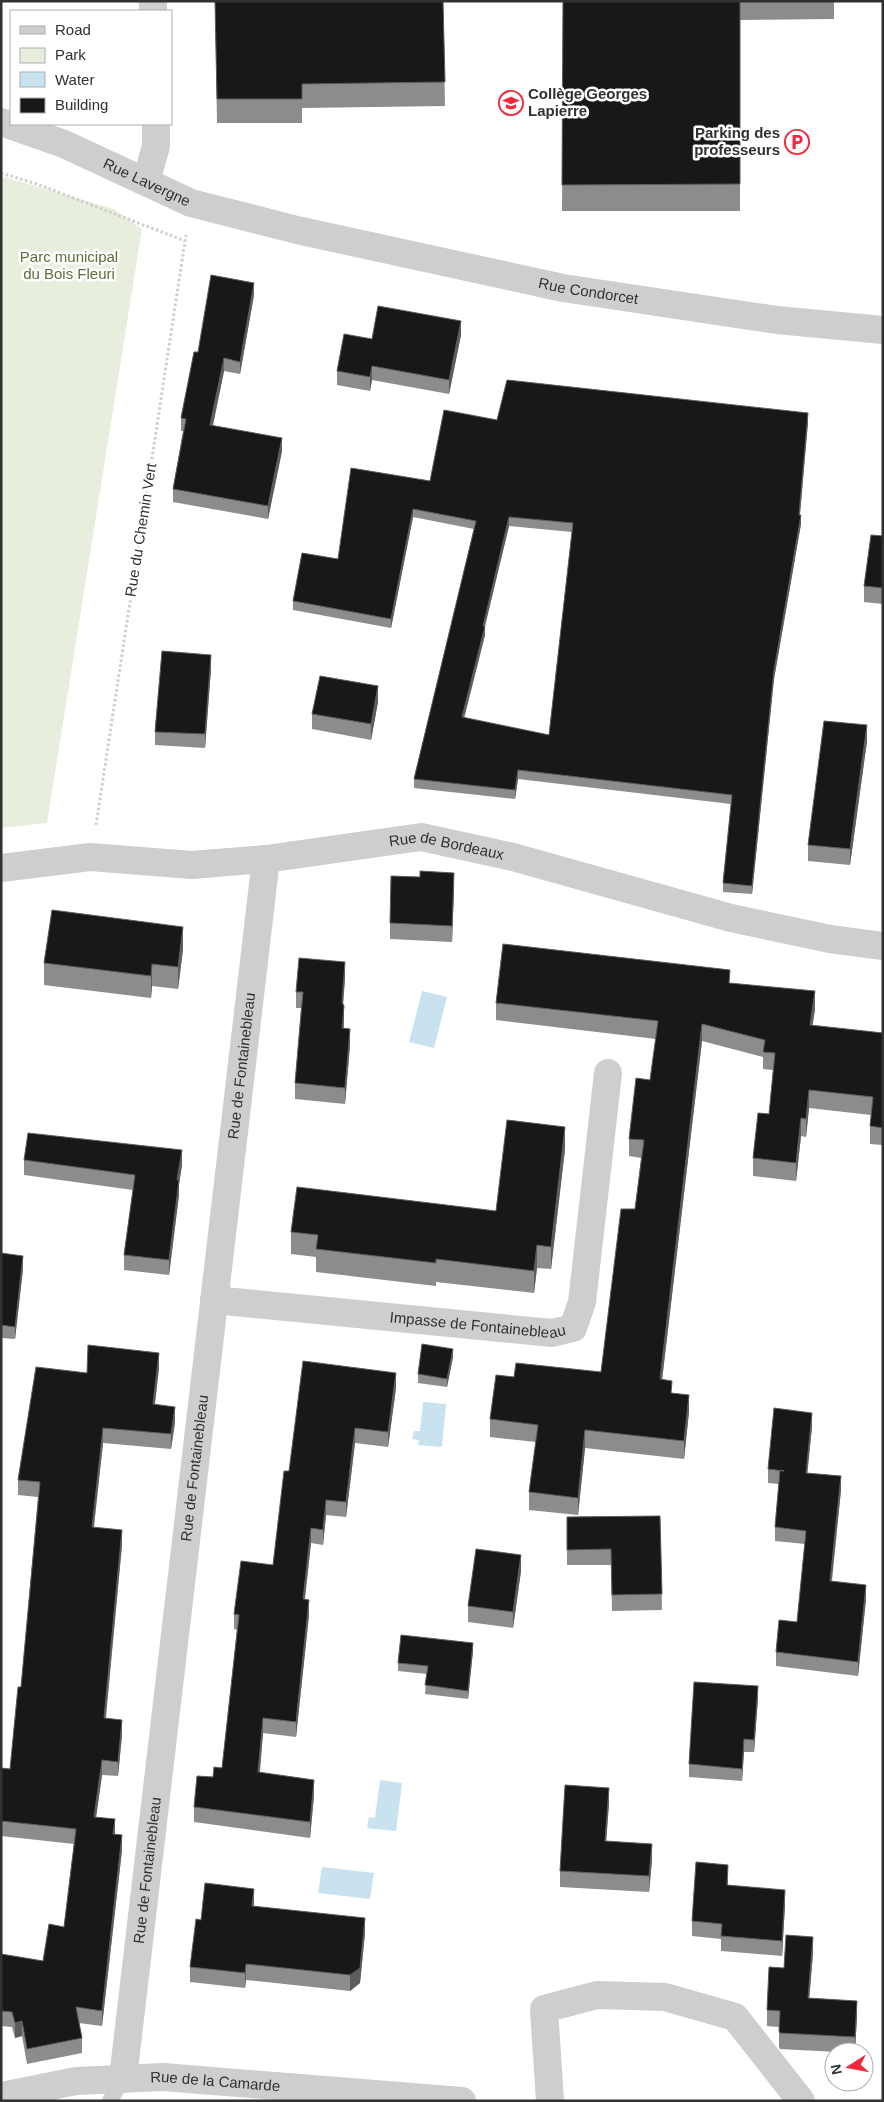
<svg xmlns="http://www.w3.org/2000/svg" width="884" height="2102" viewBox="0 0 884 2102" font-family="Helvetica,sans-serif">
	<rect width="100%" height="100%" fill="#fff"/>
	<polygon fill="#e8eede" points="1,176 114,209 142,229 47,823 1,828"/>
	<g fill="#c9e2ef">
		<polygon points="422,991 447,997 434,1048 409,1042"/>
		<polygon points="423,1402 446,1404 442,1447 418,1445 419,1440 412,1439 414,1431 420,1431"/>
		<polygon points="380,1780 402,1783 396,1831 367,1828 369,1817 375,1818"/>
		<polygon points="322,1867 374,1873 370,1899 318,1893"/>
	</g>
	<g fill="none" stroke-linecap="round" stroke-linejoin="round">
		<g stroke="#cecece" stroke-width="3" stroke-dasharray="2.5 2.5" stroke-linecap="butt">
			<polyline points="1,173 37,184 185,241"/>
			<polyline points="96,825 186,235"/>
		</g>
		<polyline stroke="#cecece" stroke-width="16" points="110,2101 123,2078"/>
		<g stroke="#cecece" stroke-width="28">
			<polyline points="153,1 153,11"/>
			<path id="s1" d="M1 122 64 144 191 203 297 230 563 288 777 320 883 330"/>
			<polyline points="146,182 156,146 156,124"/>
			<path id="s2" d="M1 868 90 857 192 865 266 859 421 837 513 857 731 918 830 939 883 946"/>
			<path id="s3" d="M214 1300 552 1333 573 1328 582 1302 608 1073"/>
			<path id="s4" d="M123 2078 266 859"/>
			<path id="s5" d="M1 2096 76 2081 163 2077 462 2101"/>
			<polyline points="550,2101 544,2009 597,1995 665,1997 735,2017 801,2101"/>
		</g>
	</g>
	<g fill="#8c8c8c" fill-rule="evenodd">
		<polygon points="215,1 443,1 445,106 302,108 302,123 217,123"/>
		<polygon points="563,1 834,1 834,19 740,20 740,211 562,211"/>
		<polygon points="254,295 240,374 224,371 213,426 282,451 268,519 173,502 173,489 183,431 181,431 181,418"/>
		<polygon points="461,335 449,394 372,380 370,391 337,385 337,371 372,339"/>
		<path d="M497 420 808 422 800 515 801 524 774 679 752 894 723 892V883L731 804 518 779 515 799 414 788V779L474 529 413 517 391 628 293 610V601L338 559 430 481ZM509 526 572 532 549 735 464 718 485 635V626Z"/>
		<polygon points="883,536 883,604 864,602 864,586"/>
		<polygon points="211,669 205,748 155,745 155,732"/>
		<polygon points="378,702 371,740 312,729 312,714"/>
		<polygon points="867,741 850,865 808,861 808,845"/>
		<polygon points="454,889 452,942 390,939 390,923"/>
		<polygon points="183,949 178,989 152,986 151,998 44,985 44,963"/>
		<polygon points="345,978 343,1004 344,1022 344,1028 350,1045 345,1104 295,1099 295,1083 301,1008 296,1008 296,992"/>
		<polygon points="730,983 815,1009 812,1026 883,1033 883,1145 870,1144 870,1126 871,1115 809,1108 806,1137 801,1136 796,1181 753,1176 753,1158 769,1114 773,1070 763,1069 763,1057 702,1041 662,1380 672,1393 689,1412 684,1459 585,1448 578,1515 529,1510 529,1492 536,1442 490,1437 490,1419 514,1377 601,1372 635,1209 641,1158 629,1156 629,1139 650,1080 656,1039 496,1020 496,1003"/>
		<polygon points="565,1149 551,1269 537,1268 534,1293 436,1282 436,1286 316,1272 316,1257 291,1254 291,1232 496,1211"/>
		<polygon points="24,1160 182,1165 179,1184 179,1195 169,1275 124,1270 124,1255 133,1190 24,1175"/>
		<polygon points="1,1253 23,1269 15,1339 1,1338"/>
		<polygon points="453,1357 447,1387 418,1383 418,1374"/>
		<polygon points="159,1368 155,1404 175,1422 171,1449 103,1443 94,1527 122,1545 106,1718 122,1735 118,1776 102,1775 96,1817 115,1834 122,1850 102,2026 79,2023 82,2038 82,2053 27,2064 22,2036 15,2038 12,2027 1,2026 1,1954 43,1961 64,1927 74,1844 1,1836 1,1768 10,1769 21,1687 38,1497 18,1495 18,1480 87,1373"/>
		<polygon points="396,1388 388,1447 355,1443 346,1517 326,1515 323,1545 311,1543 305,1599 309,1615 296,1737 263,1733 260,1773 314,1795 310,1838 194,1822 194,1807 213,1777 222,1768 237,1630 234,1629 234,1614 273,1565 289,1471"/>
		<polygon points="812,1427 807,1473 841,1490 832,1581 866,1599 858,1676 776,1666 776,1652 797,1622 805,1544 775,1541 775,1527 779,1484 768,1483 768,1469"/>
		<polygon points="660,1516 662,1610 612,1611 611,1565 567,1565 567,1517"/>
		<polygon points="521,1571 513,1628 468,1622 468,1606"/>
		<polygon points="473,1651 468,1699 425,1694 427,1674 398,1671 398,1663"/>
		<polygon points="758,1698 754,1752 744,1752 742,1781 689,1777 689,1764"/>
		<polygon points="609,1803 606,1842 652,1860 649,1892 560,1887 560,1871"/>
		<polygon points="728,1879 728,1885 785,1905 782,1956 721,1951 721,1939 692,1936 692,1921"/>
		<polygon points="254,1906 365,1933 360,1983 350,1991 246,1980 245,1988 190,1982 190,1967 201,1920"/>
		<polygon points="813,1953 809,1998 857,2016 855,2052 837,2052 780,2049 779,2047 779,2027 767,2026 767,2010 784,1968"/>
	</g>
	<g fill="#5d5d5d">
		<polygon points="254,283 254,295 240,374 240,362"/>
		<polygon points="461,321 461,335 449,394 449,380"/>
		<polygon points="224,358 224,371 210,438 210,425"/>
		<polygon points="372,366 372,380 370,391 370,377"/>
		<polygon points="808,413 808,422 799,524 799,515"/>
		<polygon points="282,438 282,451 268,519 268,506"/>
		<polygon points="413,509 413,517 391,628 391,619"/>
		<polygon points="801,515 801,524 774,679 752,894 752,886 774,670"/>
		<polygon points="509,517 509,526 483,634 483,626"/>
		<polygon points="485,626 485,635 462,726 462,717"/>
		<polygon points="211,655 211,669 205,748 205,734"/>
		<polygon points="378,686 378,702 371,740 371,724"/>
		<polygon points="867,725 867,741 850,865 850,849"/>
		<polygon points="518,770 518,779 515,799 515,790"/>
		<polygon points="454,873 454,889 452,942 452,926"/>
		<polygon points="183,927 183,949 178,989 178,967"/>
		<polygon points="345,962 345,978 342,1018 342,1002"/>
		<polygon points="152,964 152,986 151,998 151,976"/>
		<polygon points="815,991 815,1009 810,1043 810,1025"/>
		<polygon points="344,1006 344,1022 342,1044 342,1028"/>
		<polygon points="702,1024 702,1041 660,1397 660,1379"/>
		<polygon points="350,1029 350,1045 345,1104 345,1088"/>
		<polygon points="809,1090 809,1108 806,1137 806,1119"/>
		<polygon points="801,1118 801,1136 796,1181 796,1163"/>
		<polygon points="565,1127 565,1149 551,1269 551,1247"/>
		<polygon points="182,1150 182,1165 179,1184 179,1195 169,1275 169,1260 177,1180"/>
		<polygon points="537,1245 537,1268 534,1293 534,1271"/>
		<polygon points="23,1256 23,1269 15,1339 15,1327"/>
		<polygon points="453,1349 453,1357 447,1387 447,1379"/>
		<polygon points="159,1353 159,1368 153,1419 153,1404"/>
		<polygon points="396,1373 396,1388 388,1447 388,1432"/>
		<polygon points="689,1395 689,1412 684,1459 684,1441"/>
		<polygon points="175,1407 175,1422 171,1449 171,1434"/>
		<polygon points="812,1413 812,1427 806,1487 806,1473"/>
		<polygon points="103,1428 103,1443 92,1542 92,1527"/>
		<polygon points="355,1428 355,1443 346,1517 346,1502"/>
		<polygon points="585,1430 585,1448 578,1515 578,1498"/>
		<polygon points="841,1476 841,1490 830,1595 830,1581"/>
		<polygon points="326,1500 326,1515 323,1545 323,1530"/>
		<polygon points="311,1528 311,1543 303,1614 303,1599"/>
		<polygon points="122,1530 122,1545 104,1733 104,1718"/>
		<polygon points="521,1555 521,1571 513,1628 513,1612"/>
		<polygon points="866,1585 866,1599 858,1676 858,1662"/>
		<polygon points="309,1600 309,1615 296,1737 296,1722"/>
		<polygon points="473,1643 473,1651 468,1699 468,1691"/>
		<polygon points="758,1686 758,1698 754,1752 754,1740"/>
		<polygon points="263,1718 263,1733 258,1788 258,1772"/>
		<polygon points="122,1720 122,1735 118,1776 118,1762"/>
		<polygon points="744,1739 744,1752 742,1781 742,1769"/>
		<polygon points="102,1760 102,1775 94,1832 94,1817"/>
		<polygon points="314,1780 314,1795 310,1838 310,1822"/>
		<polygon points="609,1788 609,1803 605,1857 605,1841"/>
		<polygon points="115,1819 115,1834 113,1834"/>
		<polygon points="122,1835 122,1850 102,2026 102,2011"/>
		<polygon points="652,1844 652,1860 649,1892 649,1876"/>
		<polygon points="254,1889 254,1904 252,1921 252,1906"/>
		<polygon points="785,1890 785,1905 782,1956 782,1941"/>
		<polygon points="365,1918 365,1933 360,1983 350,1991 350,1975"/>
		<polygon points="813,1937 813,1953 808,2014 808,1998"/>
		<polygon points="246,1964 246,1980 245,1988 245,1973"/>
		<polygon points="857,2001 857,2016 855,2052 855,2037"/>
		<polygon points="22,2021 22,2036 15,2038 15,2023"/>
	</g>
	<g fill="#181818" stroke="#5d5d5d" fill-rule="evenodd">
		<polygon points="215,1 443,1 445,82 302,84 302,99 217,99"/>
		<polygon points="563,1 740,1 740,184 562,185"/>
		<polygon points="211,275 254,283 240,362 224,358 210,425 282,438 268,506 173,489 186,419 181,418 194,352 198,352"/>
		<polygon points="378,306 461,321 449,380 372,366 370,377 337,371 344,334 372,339"/>
		<path d="M507 380 808 413 799 515H801L774 670 752 886 723 883 732 795 518 770 515 790 414 779 476 521 413 509 391 619 293 601 302 553 338 559 351 468 430 481 444 410 497 420ZM509 517 573 523 549 735 462 717 485 626H483Z"/>
		<polygon points="871,535 883,536 883,588 864,586"/>
		<polygon points="162,651 211,655 205,734 155,732"/>
		<polygon points="320,676 378,686 371,724 312,714"/>
		<polygon points="824,721 867,725 850,849 808,845"/>
		<polygon points="420,871 454,873 452,926 390,923 391,876 420,877"/>
		<polygon points="52,910 183,927 178,967 152,964 151,976 44,963"/>
		<polygon points="503,944 730,970 729,983 815,991 810,1025 883,1033 883,1128 870,1126 873,1097 809,1090 806,1119 801,1118 796,1163 753,1158 758,1113 769,1114 775,1053 763,1052 765,1040 702,1024 660,1379 672,1381 671,1393 689,1395 684,1441 585,1430 578,1498 529,1492 538,1425 490,1419 496,1375 514,1377 516,1363 601,1372 621,1209 635,1209 644,1140 629,1139 636,1078 650,1080 658,1021 496,1003"/>
		<polygon points="299,958 345,962 342,1002 344,1006 342,1028 350,1029 345,1088 295,1083 303,992 296,992"/>
		<polygon points="507,1120 565,1127 551,1247 537,1245 534,1271 436,1259 436,1263 316,1249 318,1235 291,1232 297,1187 496,1211"/>
		<polygon points="28,1133 182,1150 177,1180 179,1180 169,1260 124,1255 135,1175 24,1160"/>
		<polygon points="1,1253 23,1256 15,1327 1,1325"/>
		<polygon points="422,1344 453,1349 447,1379 418,1374"/>
		<polygon points="88,1345 159,1353 153,1404 175,1407 171,1434 103,1428 92,1527 122,1530 104,1718 122,1720 118,1762 102,1760 94,1817 115,1819 113,1834 122,1835 102,2011 76,2007 82,2038 27,2049 22,2021 15,2023 12,2012 1,2011 1,1954 43,1961 49,1924 64,1927 76,1829 1,1821 1,1768 10,1769 18,1687 21,1687 40,1482 18,1480 36,1367 87,1373"/>
		<polygon points="303,1361 396,1373 388,1432 355,1428 346,1502 326,1500 323,1530 311,1528 303,1599 309,1600 296,1722 263,1718 258,1772 314,1780 310,1822 194,1807 197,1776 213,1777 214,1767 222,1768 239,1615 234,1614 241,1561 273,1565 284,1471 289,1471"/>
		<polygon points="774,1408 812,1413 806,1473 841,1476 830,1581 866,1585 858,1662 776,1652 779,1620 797,1622 806,1531 775,1527 780,1470 784,1471 768,1469"/>
		<polygon points="660,1516 662,1594 612,1595 611,1549 567,1550 567,1517"/>
		<polygon points="476,1549 521,1555 513,1612 468,1606"/>
		<polygon points="401,1635 473,1643 468,1691 425,1685 428,1666 398,1663"/>
		<polygon points="694,1682 758,1686 754,1740 744,1739 742,1769 689,1764"/>
		<polygon points="565,1785 609,1788 605,1841 652,1844 649,1876 560,1871"/>
		<polygon points="696,1862 728,1865 727,1885 785,1890 782,1941 721,1936 722,1924 692,1921"/>
		<polygon points="205,1883 254,1889 252,1906 365,1918 360,1968 350,1975 246,1964 245,1973 190,1967 196,1919 201,1920"/>
		<polygon points="786,1935 813,1937 808,1998 857,2001 855,2037 780,2033 779,2031 780,2011 767,2010 769,1967 784,1968"/>
	</g>
	<defs>
		<symbol id="school-ring" viewBox="-11 -11 22 22"><circle r="9.5" fill="#fff" stroke="#f3283f" stroke-width="1.5"/><path d="M0-5L7-2L0 1L-7-2ZM-4 1L0 2.5L4 1V4Q0 6-4 4Z" fill="#f3283f"/></symbol>
		<symbol id="parking-ring" viewBox="-11 -11 22 22"><circle r="9.5" fill="#fff" stroke="#f3283f" stroke-width="1.5"/><path d="M-3.5-5.5H1a3.5 3.5 0 0 1 0 7H-1V5.5H-3.5ZM-1-3.4V-.6H.8a1.4 1.4 0 0 0 0-2.8Z" fill="#f3283f"/></symbol>
	</defs>
	<g fill-rule="evenodd">
		<use href="#school-ring" x="497" y="89" width="28" height="28"/>
		<use href="#parking-ring" x="783" y="128" width="28" height="28"/>
	</g>
	<g text-anchor="middle" stroke-width="5" stroke-linejoin="round" paint-order="stroke">
		<g font-size="15" font-weight="bold" fill="#313131" stroke="#fff" text-anchor="start">
			<text x="528" y="99">Collège Georges<tspan x="528" dy="17">Lapierre</tspan></text>
			<text x="780" y="138" text-anchor="end">Parking des<tspan x="780" dy="17">professeurs</tspan></text>
		</g>
		<g font-size="15" fill="#313131" stroke="#fff">
			<text dy="5" stroke="none"><textPath href="#s1" startOffset="158">Rue Lavergne</textPath></text>
			<text dy="5" stroke="none"><textPath href="#s1" startOffset="614">Rue Condorcet</textPath></text>
			<text transform="translate(141 530) rotate(-81)" y="5">Rue du Chemin Vert</text>
			<text dy="5" stroke="none"><textPath href="#s2" startOffset="449">Rue de Bordeaux</textPath></text>
			<text dy="5" stroke="none"><textPath href="#s4" startOffset="1019">Rue de Fontainebleau</textPath></text>
			<text dy="5" stroke="none"><textPath href="#s3" startOffset="265">Impasse de Fontainebleau</textPath></text>
			<text dy="5" stroke="none"><textPath href="#s4" startOffset="614">Rue de Fontainebleau</textPath></text>
			<text dy="5" stroke="none"><textPath href="#s4" startOffset="209">Rue de Fontainebleau</textPath></text>
			<text dy="5" stroke="none"><textPath href="#s5" startOffset="216">Rue de la Camarde</textPath></text>
		</g>
		<g font-size="15" fill="#56713a" stroke="#fff">
			<text x="69" y="262">Parc municipal<tspan x="69" dy="17">du Bois Fleuri</tspan></text>
		</g>
	</g>
	<rect width="884" height="2102" fill="none" stroke="#313131" stroke-width="5"/>
	<rect x="10" y="10" width="162" height="115" fill="#ffffff" stroke="#adadad"/>
	<rect x="20" y="26" width="25" height="8" fill="#cecece" stroke="#adadad"/>
	<text x="55" y="35" font-size="15" fill="#313131">Road</text>
	<rect x="20" y="48" width="25" height="15" fill="#e8eede" stroke="#adadad"/>
	<text x="55" y="60" font-size="15" fill="#313131">Park</text>
	<rect x="20" y="72" width="25" height="15" fill="#c9e2ef" stroke="#adadad"/>
	<text x="55" y="85" font-size="15" fill="#313131">Water</text>
	<rect x="20" y="98" width="25" height="15" fill="#181818" stroke="#adadad"/>
	<text x="55" y="110" font-size="15" fill="#313131">Building</text>
	<g transform="translate(849 2067) rotate(259)"><circle r="24" fill="#ffffff" stroke="#adadad"/>
	<path d="M0-4L9 19L0 12L-9 19Z" fill="#f3283f"/>
	<text y="-8" font-size="14" font-weight="bold" text-anchor="middle" fill="#313131">N</text>
	</g>
</svg>
